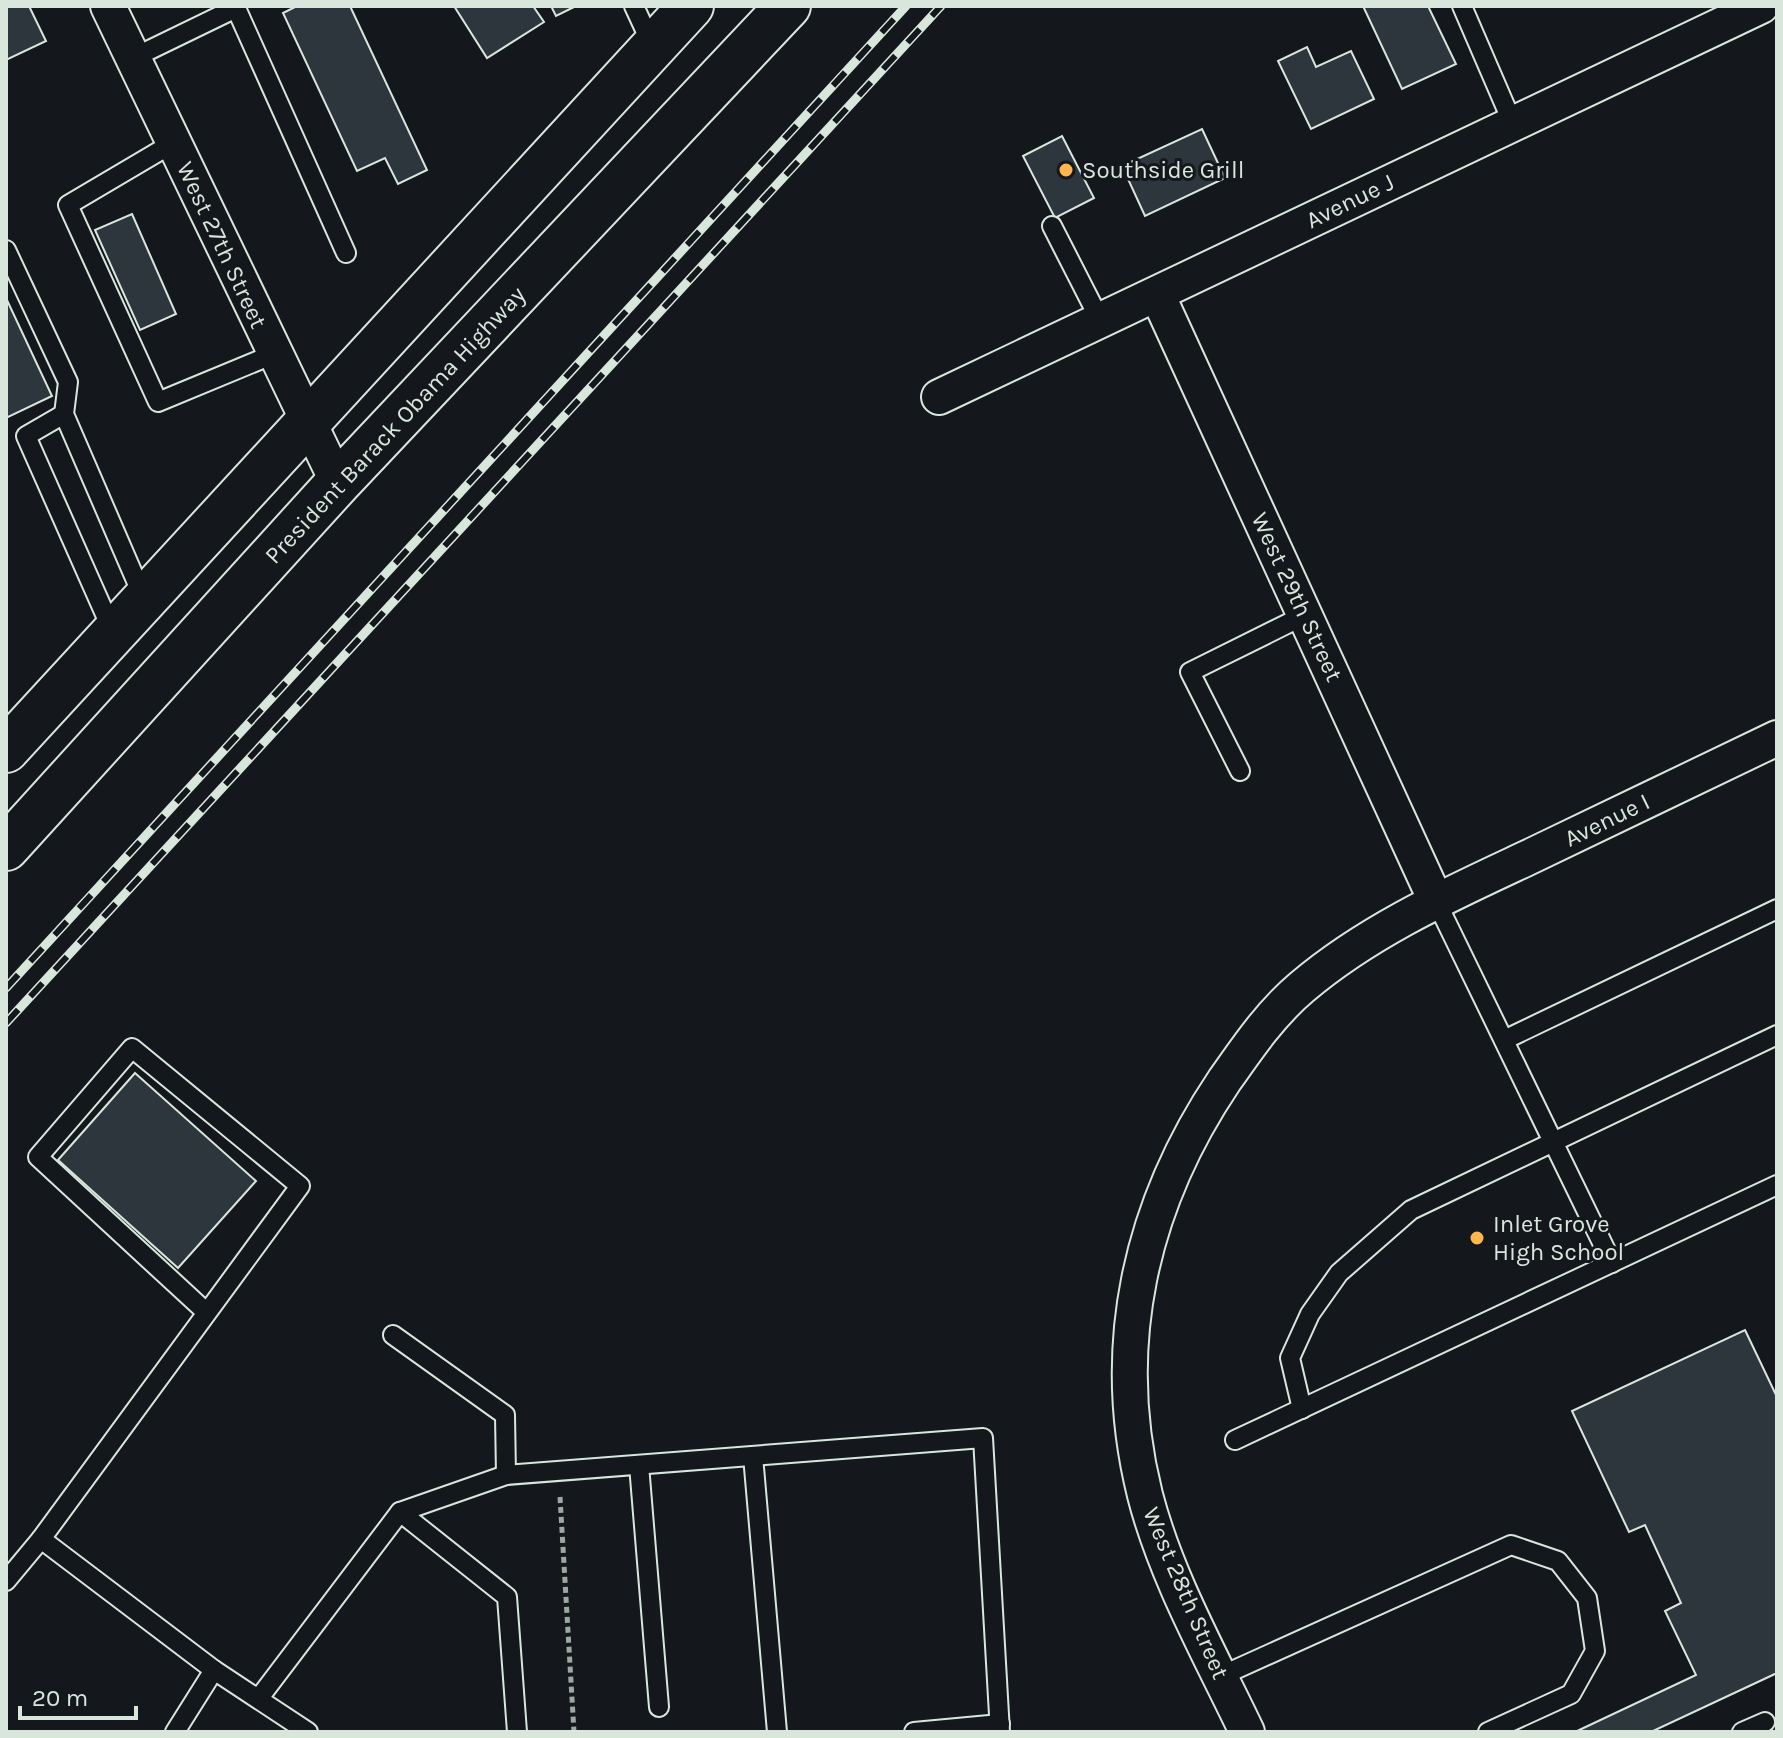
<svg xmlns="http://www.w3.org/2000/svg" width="1783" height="1738" viewBox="0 0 1783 1738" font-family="Karla,sans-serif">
	<rect width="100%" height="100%" fill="#14181c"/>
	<g fill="#2c363c" stroke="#d8e6dc" stroke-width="2">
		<polygon points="6,6 29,6 46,41 6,60"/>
		<polygon points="297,6 350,6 427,170 398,184 385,158 357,171 283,13"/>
		<polygon points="454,6 533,6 544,22 487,58"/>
		<polygon points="551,6 576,6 556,16"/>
		<polygon points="1363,6 1428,6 1456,64 1402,89"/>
		<polygon points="1307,47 1316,67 1351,51 1374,99 1311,129 1278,61"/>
		<polygon points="1202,129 1225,178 1145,216 1122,166"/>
		<polygon points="1062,136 1094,198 1055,218 1023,156"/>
		<polygon points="132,214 176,314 140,330 95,230"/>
		<polygon points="6,298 52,396 6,418"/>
		<polygon points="135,1073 256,1181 178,1268 58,1160"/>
		<polygon points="1745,1330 1777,1397 1777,1673 1651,1732 1575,1732 1696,1675 1665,1611 1681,1603 1645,1525 1629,1532 1572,1411"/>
	</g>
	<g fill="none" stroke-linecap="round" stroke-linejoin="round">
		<defs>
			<g id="service">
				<polyline points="634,6 653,47"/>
				<polyline points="1462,6 1513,124"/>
				<polyline points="133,58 236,8 346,253"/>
				<polyline points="173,143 68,205 158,402 274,354"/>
				<polyline points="1052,226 1100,320"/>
				<polyline points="6,250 68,382 64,414 144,599"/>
				<polyline points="64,414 26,436 113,632"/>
				<polyline points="1240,771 1190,672 1305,615"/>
				<polyline points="1436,901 1612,1263"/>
				<polyline points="1504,1040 1777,909"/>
				<polyline points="393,1335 505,1415 506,1475"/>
				<polyline points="1302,1409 1290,1358 1310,1314 1339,1273 1411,1210 1777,1035"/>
				<polyline points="1235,1440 1777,1185"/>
				<polyline points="753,1456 777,1732"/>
				<polyline points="639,1465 659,1707"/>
				<polyline points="400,1512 506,1475 983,1438 1000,1732"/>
				<polyline points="41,1539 300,1186 132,1048 38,1157 206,1312"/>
				<polyline points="6,1581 41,1539 214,1670 175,1732"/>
				<polyline points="214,1670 308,1732"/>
				<polyline points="1221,1676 1511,1545 1558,1561 1587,1598 1595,1651 1571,1694 1488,1732"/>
				<polyline points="259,1698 400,1512 507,1597 517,1732"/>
				<polyline points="914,1732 1000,1724"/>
				<polyline points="1742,1732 1765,1722"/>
			</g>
			<g id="minor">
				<polyline points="108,6 338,483"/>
				<polyline points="1157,294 1436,901"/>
				<polyline points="939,397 1761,6"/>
				<path d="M1247 1732C1211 1656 1166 1577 1145 1495 1108 1347 1140 1206 1224 1081 1247 1048 1271 1013 1302 987 1368 931 1448 895 1525 859 1609 819 1693 778 1777 738"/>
			</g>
			<g id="secondary">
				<polyline points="6,750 691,6"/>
				<polyline points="6,848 338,483 788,6"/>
			</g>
		</defs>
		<use href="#service" stroke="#d8e6dc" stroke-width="22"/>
		<use href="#minor" stroke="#d8e6dc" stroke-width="38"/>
		<use href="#secondary" stroke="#d8e6dc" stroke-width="48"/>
		<polyline stroke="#9da8a2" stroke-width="5" stroke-dasharray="6 4" stroke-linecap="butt" points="560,1497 574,1732"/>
		<use href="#service" stroke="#14181c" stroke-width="18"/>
		<use href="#minor" stroke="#14181c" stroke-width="34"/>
		<use href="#secondary" stroke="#14181c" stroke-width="44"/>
		<defs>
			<g id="rail">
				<polyline points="6,988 906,6"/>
				<polyline points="6,1023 941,6"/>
			</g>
		</defs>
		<use href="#rail" stroke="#d8e6dc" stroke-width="9"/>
		<use href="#rail" stroke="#14181c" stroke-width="6" stroke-dasharray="18" stroke-linecap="butt"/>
	</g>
	<g fill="#ffb74d" stroke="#14181c" stroke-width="3">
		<circle cx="1066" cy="170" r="8"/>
		<circle cx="1477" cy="1238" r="8"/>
	</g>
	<g text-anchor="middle" stroke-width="6" stroke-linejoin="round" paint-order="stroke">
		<g font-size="24" fill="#d8e6dc" stroke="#14181c" text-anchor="start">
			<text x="1082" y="178">Southside Grill</text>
			<text x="1493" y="1232">Inlet Grove<tspan x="1493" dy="28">High School</tspan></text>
		</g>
		<g font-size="24" fill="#d8e6dc" stroke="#14181c">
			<text transform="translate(1350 201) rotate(-26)" y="8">Avenue J</text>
			<text transform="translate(222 245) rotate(65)" y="8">West 27th Street</text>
			<text transform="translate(395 425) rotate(-47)" y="8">President Barack Obama Highway</text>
			<text transform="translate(1297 597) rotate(65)" y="8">West 29th Street</text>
			<text transform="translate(1607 820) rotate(-26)" y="8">Avenue I</text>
			<text transform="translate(1186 1593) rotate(67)" y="8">West 28th Street</text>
		</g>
	</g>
	<rect width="1783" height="1738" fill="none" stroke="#d8e6dc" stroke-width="16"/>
	<path d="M20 1706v12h116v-12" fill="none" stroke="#d8e6dc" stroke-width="4"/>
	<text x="32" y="1706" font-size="24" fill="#d8e6dc" stroke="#14181c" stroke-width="6" paint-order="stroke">20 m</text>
</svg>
